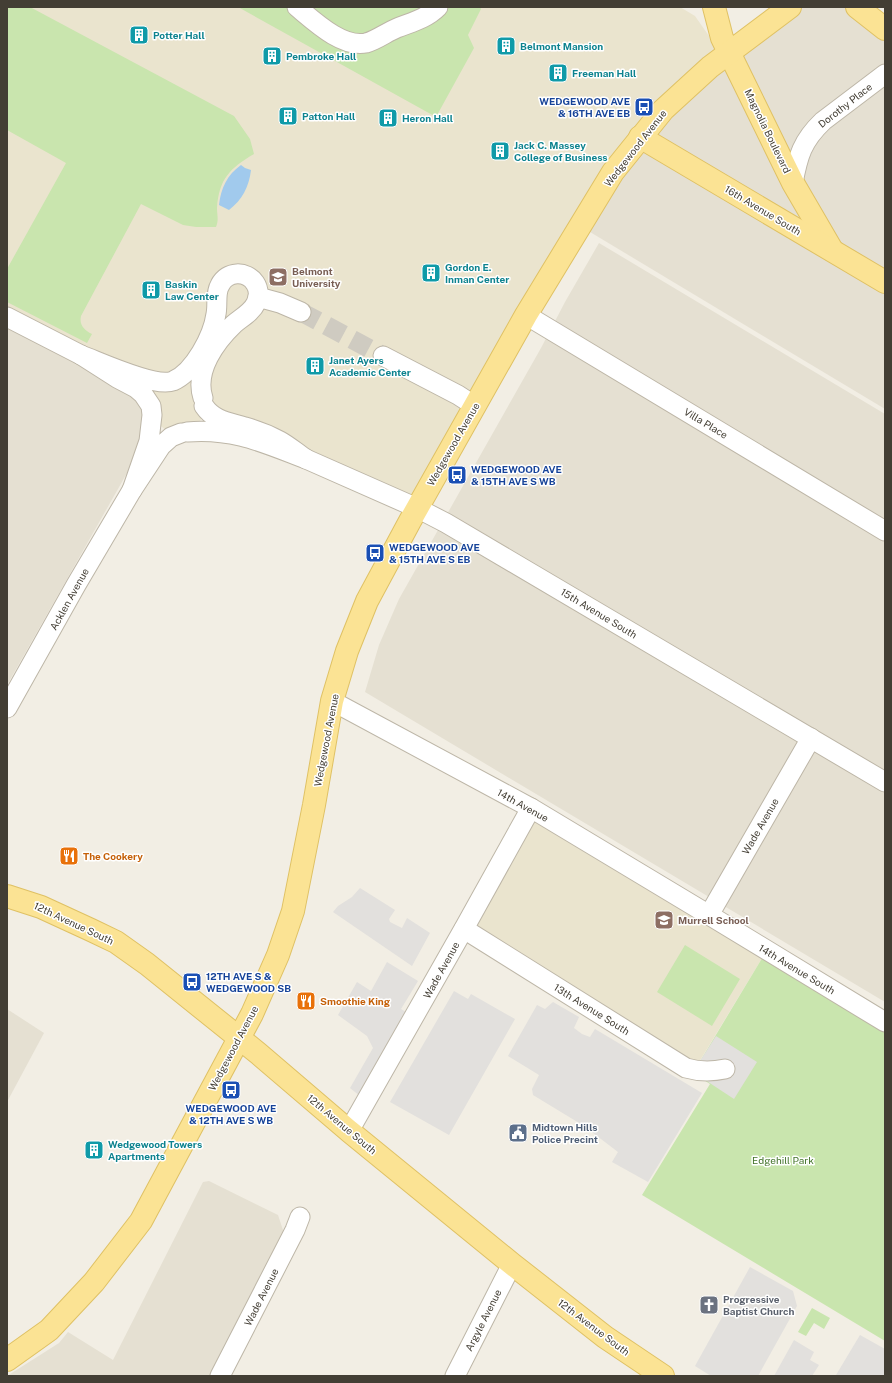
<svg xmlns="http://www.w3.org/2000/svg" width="892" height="1383" viewBox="0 0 892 1383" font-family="'Public Sans',sans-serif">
	<rect width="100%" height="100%" fill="#f2eee4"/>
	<g fill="#e5e0d2">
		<polygon points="793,7 857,7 885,29 885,409 580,226 697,86"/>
		<polygon points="599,243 885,414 885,1002 365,692 379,645 399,599 541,348 565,302"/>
		<polygon points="7,327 137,394 148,408 140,450 7,685"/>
		<polygon points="7,1009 44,1033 7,1102"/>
		<polygon points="209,1181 278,1215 284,1233 210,1376 7,1376 59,1343 68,1332 113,1360 203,1182"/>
	</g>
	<g fill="#eae4ce">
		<polygon points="7,7 680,7 695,16 709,36 722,58 613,172 417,508 202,418 197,425 166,430 158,424 152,410 155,394 129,379 7,317"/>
		<polygon points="531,808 767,950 693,1072 464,929"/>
	</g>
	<g fill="#c9e5ae">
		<path d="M7 7H30L234 116 250 139 254 154C230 168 219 179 217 208 217 215 219 220 216 227H196L183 225 141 204 81 316C79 325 84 330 92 334L87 343 7 302V269L66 163 7 130Z"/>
		<polygon points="238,7 480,7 481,9 468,35 474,48 436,117"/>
		<polygon points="685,945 740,979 712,1026 657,992"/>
		<polygon points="767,950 885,1022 885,1341 642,1195 710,1084 693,1073"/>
		<polygon points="812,1308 830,1318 824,1329 814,1323 806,1336 798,1332"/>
	</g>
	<g fill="#e2e0dd">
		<polygon points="360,888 395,910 389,919 390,922 402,928 407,918 430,933 412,966 333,912 338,906 352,897"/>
		<polygon points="387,962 418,981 401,1009 406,1012 360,1096 350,1088 373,1048 367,1036 338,1015 357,982 371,991"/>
		<polygon points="454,991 468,999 471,994 515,1019 449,1135 390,1102"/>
		<polygon points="553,1002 579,1017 574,1028 582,1034 590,1037 595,1029 702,1093 648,1182 612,1162 618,1152 584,1126 533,1095 532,1089 539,1075 508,1056 537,1005 545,1009"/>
		<polygon points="716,1036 757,1062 734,1099 693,1072"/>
		<polygon points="750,1267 793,1291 797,1306 758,1376 711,1376 695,1366"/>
		<polygon points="860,1335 885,1349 885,1376 836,1375"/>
		<polygon points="794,1340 814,1352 810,1360 819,1365 812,1376 774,1376"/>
	</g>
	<path fill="#a1caed" d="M241 165 245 168 251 170C249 187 242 200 229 210L219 205C221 188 227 175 241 165Z"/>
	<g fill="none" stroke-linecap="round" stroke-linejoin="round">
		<polyline stroke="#cfcbc1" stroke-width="19" stroke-dasharray="19 10" stroke-linecap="butt" points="301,312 383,356"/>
		<defs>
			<g id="minor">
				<path d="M297 7C314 21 342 48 366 43 377 40 387 32 397 28 412 22 426 19 438 7"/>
				<path d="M793 183C798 156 802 141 823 121L885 74"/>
				<polyline points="258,297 280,303 301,312"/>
				<polyline points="526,315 885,531"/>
				<polyline points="7,317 81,355"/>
				<polyline points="383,356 458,395 475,406"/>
				<path d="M187 432C233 428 264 443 306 459 297 453 289 446 280 441 269 435 256 430 245 427 229 422 214 421 204 406"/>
				<path d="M181 433 171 437 161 446 132 490 149 441 152 415 151 406 143 394 136 388 117 378 81 355C100 362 155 388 173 381 194 372 213 336 216 314 218 305 215 293 220 285 227 271 246 270 255 283 259 289 259 297 256 303 252 312 241 318 234 324 216 341 194 371 203 398"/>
				<polyline points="306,459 417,508 446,523 885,782"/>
				<polyline points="332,701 531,808 709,915 885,1022"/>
				<polyline points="7,708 76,585 132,490"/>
				<polyline points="709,915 811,738"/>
				<path d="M464 929 686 1068C700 1072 711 1072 725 1069"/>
				<polyline points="349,1131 466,925 531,808"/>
				<polyline points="220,1376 295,1230 300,1217"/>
				<polyline points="455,1376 512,1264"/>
			</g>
			<g id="major">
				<polyline points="714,7 722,38 793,183 832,250"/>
				<polyline points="857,7 885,29"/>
				<polyline points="640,137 885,282"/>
				<polyline points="7,896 41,907 91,930 116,942 147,964 259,1054 349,1131 512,1264 605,1337 663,1376"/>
				<polyline points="7,1360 49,1330 94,1282 141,1221 252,1014 278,955 293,911 314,805 332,701 347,651 367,601 410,521 526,315 613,172 663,110 710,67 790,7"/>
			</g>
		</defs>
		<use href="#minor" stroke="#bdb6a7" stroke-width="21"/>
		<use href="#major" stroke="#dfc164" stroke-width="24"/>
		<use href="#minor" stroke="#fff" stroke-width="19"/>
		<use href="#major" stroke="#fbe394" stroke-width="22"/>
	</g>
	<defs>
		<symbol id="building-square" viewBox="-11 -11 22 22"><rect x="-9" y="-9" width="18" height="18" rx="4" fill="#0f9aa8" stroke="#fff"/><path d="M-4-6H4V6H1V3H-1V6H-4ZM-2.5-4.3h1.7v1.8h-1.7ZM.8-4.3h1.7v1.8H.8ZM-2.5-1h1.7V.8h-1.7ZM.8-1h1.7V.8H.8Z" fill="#fff"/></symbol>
		<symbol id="bus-square" viewBox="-11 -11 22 22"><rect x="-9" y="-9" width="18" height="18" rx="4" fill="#1a4fb4" stroke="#fff"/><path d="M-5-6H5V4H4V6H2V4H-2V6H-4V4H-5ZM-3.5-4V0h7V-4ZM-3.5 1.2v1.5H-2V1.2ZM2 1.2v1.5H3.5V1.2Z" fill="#fff"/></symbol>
		<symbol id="university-square" viewBox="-11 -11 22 22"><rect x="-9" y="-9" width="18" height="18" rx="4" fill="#8d6e63" stroke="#fff"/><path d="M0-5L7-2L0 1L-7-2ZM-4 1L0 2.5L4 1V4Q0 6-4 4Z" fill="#fff"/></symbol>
		<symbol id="restaurant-square" viewBox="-11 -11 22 22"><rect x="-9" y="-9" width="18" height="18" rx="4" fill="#e8710a" stroke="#fff"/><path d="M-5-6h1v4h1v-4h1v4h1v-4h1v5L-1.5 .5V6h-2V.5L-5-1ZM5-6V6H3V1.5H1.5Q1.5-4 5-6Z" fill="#fff"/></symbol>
		<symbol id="school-square" viewBox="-11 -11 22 22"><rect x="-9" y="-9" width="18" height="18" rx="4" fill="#8d6e63" stroke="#fff"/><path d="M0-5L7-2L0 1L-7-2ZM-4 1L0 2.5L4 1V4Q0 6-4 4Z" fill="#fff"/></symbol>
		<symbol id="civic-square" viewBox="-11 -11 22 22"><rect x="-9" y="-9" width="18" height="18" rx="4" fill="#5c6f8a" stroke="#fff"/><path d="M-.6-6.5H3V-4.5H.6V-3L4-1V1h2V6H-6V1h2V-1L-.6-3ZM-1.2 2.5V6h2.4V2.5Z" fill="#fff"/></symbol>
		<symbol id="church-square" viewBox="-11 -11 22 22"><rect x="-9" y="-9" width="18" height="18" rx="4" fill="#6b7280" stroke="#fff"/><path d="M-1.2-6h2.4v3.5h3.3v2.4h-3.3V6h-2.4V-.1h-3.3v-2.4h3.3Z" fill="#fff"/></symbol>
	</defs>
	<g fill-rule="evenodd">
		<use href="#building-square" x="128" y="24" width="22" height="22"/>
		<use href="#building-square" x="495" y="35" width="22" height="22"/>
		<use href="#building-square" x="261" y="45" width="22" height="22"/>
		<use href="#building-square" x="547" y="62" width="22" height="22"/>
		<use href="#bus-square" x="633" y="96" width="22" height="22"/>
		<use href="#building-square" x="277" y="105" width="22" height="22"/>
		<use href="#building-square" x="377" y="107" width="22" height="22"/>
		<use href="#building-square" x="489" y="140" width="22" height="22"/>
		<use href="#building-square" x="420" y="262" width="22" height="22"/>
		<use href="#university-square" x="267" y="266" width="22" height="22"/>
		<use href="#building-square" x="140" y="279" width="22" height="22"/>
		<use href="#building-square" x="304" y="355" width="22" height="22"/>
		<use href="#bus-square" x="446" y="464" width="22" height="22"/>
		<use href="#bus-square" x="364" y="542" width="22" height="22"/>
		<use href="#restaurant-square" x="58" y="845" width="22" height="22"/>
		<use href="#school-square" x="653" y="909" width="22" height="22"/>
		<use href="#bus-square" x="181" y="971" width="22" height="22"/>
		<use href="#restaurant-square" x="295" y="990" width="22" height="22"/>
		<use href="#bus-square" x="220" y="1079" width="22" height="22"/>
		<use href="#civic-square" x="507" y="1122" width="22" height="22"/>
		<use href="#building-square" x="83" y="1139" width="22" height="22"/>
		<use href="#church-square" x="698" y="1294" width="22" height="22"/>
	</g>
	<g text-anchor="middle" stroke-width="3" stroke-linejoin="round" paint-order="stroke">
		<g font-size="10" font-weight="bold" fill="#0d838f" stroke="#fff" text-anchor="start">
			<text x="153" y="39">Potter Hall</text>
			<text x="520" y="50">Belmont Mansion</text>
			<text x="286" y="60">Pembroke Hall</text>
			<text x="572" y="77">Freeman Hall</text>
			<text x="302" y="120">Patton Hall</text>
			<text x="402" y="122">Heron Hall</text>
			<text x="514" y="149">Jack C. Massey<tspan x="514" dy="12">College of Business</tspan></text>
			<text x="445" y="271">Gordon E.<tspan x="445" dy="12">Inman Center</tspan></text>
			<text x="165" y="288">Baskin<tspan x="165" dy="12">Law Center</tspan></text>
			<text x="329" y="364">Janet Ayers<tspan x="329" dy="12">Academic Center</tspan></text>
			<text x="108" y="1148">Wedgewood Towers<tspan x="108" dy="12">Apartments</tspan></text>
		</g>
		<g font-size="10" font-weight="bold" fill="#164399" stroke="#fff" text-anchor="start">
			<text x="630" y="105" text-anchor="end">WEDGEWOOD AVE<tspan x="630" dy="12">&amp; 16TH AVE EB</tspan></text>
			<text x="471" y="473">WEDGEWOOD AVE<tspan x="471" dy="12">&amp; 15TH AVE S WB</tspan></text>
			<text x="389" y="551">WEDGEWOOD AVE<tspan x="389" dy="12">&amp; 15TH AVE S EB</tspan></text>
			<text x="206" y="980">12TH AVE S &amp;<tspan x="206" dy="12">WEDGEWOOD SB</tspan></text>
			<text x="231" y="1112" text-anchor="middle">WEDGEWOOD AVE<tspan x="231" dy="12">&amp; 12TH AVE S WB</tspan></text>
		</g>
		<g font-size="10" fill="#433e34" stroke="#fff">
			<text transform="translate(845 105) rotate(-38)" y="4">Dorothy Place</text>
			<text transform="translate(768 131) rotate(64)" y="4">Magnolia Boulevard</text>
			<text transform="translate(635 148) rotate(-52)" y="4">Wedgewood Avenue</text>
			<text transform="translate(763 210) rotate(31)" y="4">16th Avenue South</text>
			<text transform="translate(706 423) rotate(31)" y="4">Villa Place</text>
			<text transform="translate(453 444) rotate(-60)" y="4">Wedgewood Avenue</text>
			<text transform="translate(69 599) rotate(-61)" y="4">Acklen Avenue</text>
			<text transform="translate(599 613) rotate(31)" y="4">15th Avenue South</text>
			<text transform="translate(326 740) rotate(-79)" y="4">Wedgewood Avenue</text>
			<text transform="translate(523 805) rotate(29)" y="4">14th Avenue</text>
			<text transform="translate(760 826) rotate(-60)" y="4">Wade Avenue</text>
			<text transform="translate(74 923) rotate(25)" y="4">12th Avenue South</text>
			<text transform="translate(797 969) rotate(31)" y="4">14th Avenue South</text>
			<text transform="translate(441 970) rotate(-61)" y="4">Wade Avenue</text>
			<text transform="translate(592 1009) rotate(32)" y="4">13th Avenue South</text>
			<text transform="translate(233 1048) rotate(-62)" y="4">Wedgewood Avenue</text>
			<text transform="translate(342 1124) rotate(40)" y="4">12th Avenue South</text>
			<text transform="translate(261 1297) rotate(-63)" y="4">Wade Avenue</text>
			<text transform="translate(483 1320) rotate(-63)" y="4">Argyle Avenue</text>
			<text transform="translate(594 1327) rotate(37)" y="4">12th Avenue South</text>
		</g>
		<g font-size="10" font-weight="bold" fill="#785e54" stroke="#fff" text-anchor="start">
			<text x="292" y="275">Belmont<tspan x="292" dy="12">University</tspan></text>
			<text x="678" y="924">Murrell School</text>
		</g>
		<g font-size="10" font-weight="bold" fill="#c56008" stroke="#fff" text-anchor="start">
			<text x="83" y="860">The Cookery</text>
			<text x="320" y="1005">Smoothie King</text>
		</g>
		<g font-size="10" font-weight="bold" fill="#4e5e75" stroke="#fff" text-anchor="start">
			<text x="532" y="1131">Midtown Hills<tspan x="532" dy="12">Police Precint</tspan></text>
		</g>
		<g font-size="10" fill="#42732a" stroke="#fff">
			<text x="783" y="1164">Edgehill Park</text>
		</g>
		<g font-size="10" font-weight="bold" fill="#5b616d" stroke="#fff" text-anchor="start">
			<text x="723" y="1303">Progressive<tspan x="723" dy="12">Baptist Church</tspan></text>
		</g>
	</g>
	<rect width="892" height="1383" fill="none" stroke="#433e34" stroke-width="16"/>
</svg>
